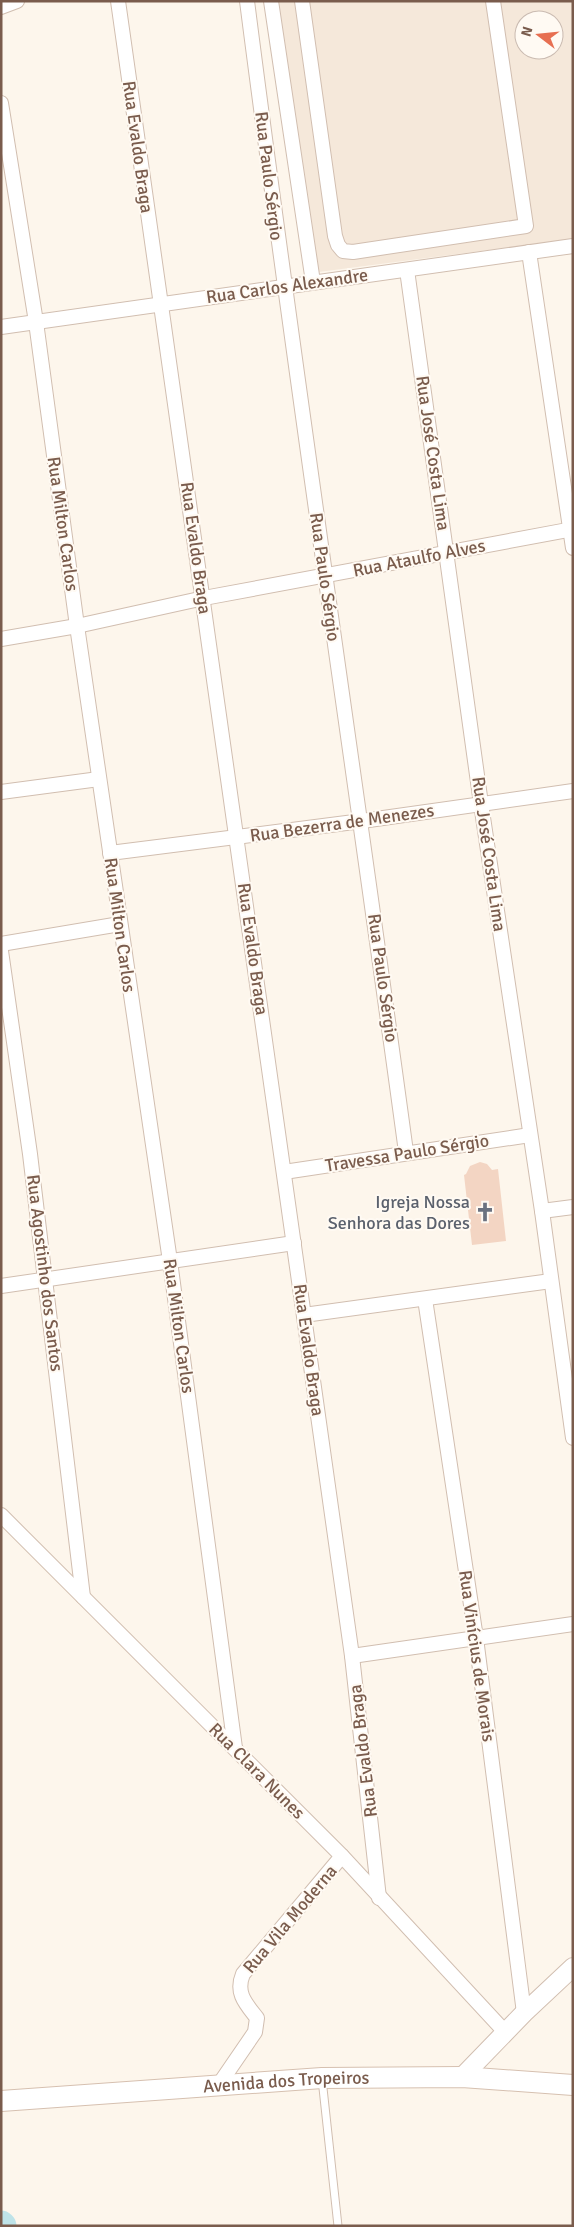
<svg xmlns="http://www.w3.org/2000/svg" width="574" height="2227" viewBox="0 0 574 2227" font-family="Signika,sans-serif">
	<rect width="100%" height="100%" fill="#fdf6ec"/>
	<path fill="#f5e8da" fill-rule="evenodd" d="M273 1H573V239L311 273ZM524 20H554V50H524Z"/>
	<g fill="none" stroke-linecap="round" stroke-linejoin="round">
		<polyline stroke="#bfe3e8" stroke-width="29" points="1,2225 2,2226"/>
	</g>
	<polygon fill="#f3d5c3" points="480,1162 487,1164 492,1170 498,1169 506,1241 472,1245 464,1175 466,1174 470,1166"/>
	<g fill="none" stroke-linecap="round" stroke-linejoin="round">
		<defs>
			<polyline id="service" points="322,2079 338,2226"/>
			<g id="minor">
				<polyline points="118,1 352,1656 379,1898"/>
				<path d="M247 1C296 385 354 768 406 1152"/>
				<polyline points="271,1 313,282"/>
				<polyline points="302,1 335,236 338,245 343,251 353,252 526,226 493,1"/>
				<polyline points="1,7 17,1"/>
				<polyline points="1,103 36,322 77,626 170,1261 235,1748"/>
				<polyline points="529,252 573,548"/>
				<polyline points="407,270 481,804 542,1211 573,1438"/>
				<polyline points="1,327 573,246"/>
				<polyline points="1,639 77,626 204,598 573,529"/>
				<polyline points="1,792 99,779"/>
				<polyline points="110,853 362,821 573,791"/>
				<polyline points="1,944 120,924"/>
				<polyline points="1,951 30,1154 83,1597"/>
				<polyline points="284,1172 530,1135"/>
				<polyline points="542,1211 573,1207"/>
				<polyline points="1,1286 294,1243"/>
				<polyline points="425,1299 476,1638 524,2013"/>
				<polyline points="304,1315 551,1281"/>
				<polyline points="1,1515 342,1856 506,2033"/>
				<polyline points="352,1656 573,1624"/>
				<path d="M218 2086 255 2032 257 2018C246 2004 235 1993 243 1974L342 1856"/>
			</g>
			<polyline id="tertiary" points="462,2077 524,2013 573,1967"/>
			<g id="secondary">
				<path id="s1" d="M1 2101 322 2078 462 2077 573 2085"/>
			</g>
		</defs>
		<use href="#service" stroke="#d1beb0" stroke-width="9"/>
		<use href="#minor" stroke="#d1beb0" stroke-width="16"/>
		<use href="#tertiary" stroke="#d1beb0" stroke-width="20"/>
		<use href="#secondary" stroke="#d6c0b0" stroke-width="22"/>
		<use href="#service" stroke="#fff" stroke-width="7"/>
		<use href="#minor" stroke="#fff" stroke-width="14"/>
		<use href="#tertiary" stroke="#fff" stroke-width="18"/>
		<use href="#secondary" stroke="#fff" stroke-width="20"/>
	</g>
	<defs>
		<symbol id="church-bare" viewBox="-9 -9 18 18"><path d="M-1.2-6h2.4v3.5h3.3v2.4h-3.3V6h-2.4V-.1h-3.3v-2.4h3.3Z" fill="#6b7280" stroke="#fffaf3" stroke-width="2.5" paint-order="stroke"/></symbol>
	</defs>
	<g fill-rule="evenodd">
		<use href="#church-bare" x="471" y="1198" width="28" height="28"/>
	</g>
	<g text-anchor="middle" stroke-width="4" stroke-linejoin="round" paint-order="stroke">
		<g font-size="18" fill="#7a5c4d" stroke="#fffaf3">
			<text transform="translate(138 147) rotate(82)" y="6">Rua Evaldo Braga</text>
			<text transform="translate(269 176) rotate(83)" y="6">Rua Paulo Sérgio</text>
			<text transform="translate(287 286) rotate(-8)" y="6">Rua Carlos Alexandre</text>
			<text transform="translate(433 453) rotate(82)" y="6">Rua José Costa Lima</text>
			<text transform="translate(63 524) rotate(82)" y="6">Rua Milton Carlos</text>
			<text transform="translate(196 548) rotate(82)" y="6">Rua Evaldo Braga</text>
			<text transform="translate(419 558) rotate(-11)" y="6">Rua Ataulfo Alves</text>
			<text transform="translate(325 577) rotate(82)" y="6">Rua Paulo Sérgio</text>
			<text transform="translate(342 823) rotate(-8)" y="6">Rua Bezerra de Menezes</text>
			<text transform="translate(489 854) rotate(82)" y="6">Rua José Costa Lima</text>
			<text transform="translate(120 925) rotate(82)" y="6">Rua Milton Carlos</text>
			<text transform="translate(253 949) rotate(82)" y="6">Rua Evaldo Braga</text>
			<text transform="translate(383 978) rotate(82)" y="6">Rua Paulo Sérgio</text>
			<text transform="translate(407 1153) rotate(-9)" y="6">Travessa Paulo Sérgio</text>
			<text transform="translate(45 1273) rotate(83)" y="6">Rua Agostinho dos Santos</text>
			<text transform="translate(179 1326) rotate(82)" y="6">Rua Milton Carlos</text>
			<text transform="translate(309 1350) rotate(82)" y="6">Rua Evaldo Braga</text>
			<text transform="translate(477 1656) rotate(82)" y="6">Rua Vinícius de Morais</text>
			<text transform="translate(363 1751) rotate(-97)" y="6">Rua Evaldo Braga</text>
			<text transform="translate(257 1771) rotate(45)" y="6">Rua Clara Nunes</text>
			<text transform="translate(290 1919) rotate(-50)" y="6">Rua Vila Moderna</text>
			<text dy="6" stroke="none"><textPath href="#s1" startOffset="286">Avenida dos Tropeiros</textPath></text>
		</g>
		<g font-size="18" fill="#5b616d" stroke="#fffaf3" text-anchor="end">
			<text x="470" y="1208">Igreja Nossa<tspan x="470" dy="21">Senhora das Dores</tspan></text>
		</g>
	</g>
	<rect width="574" height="2227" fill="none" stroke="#7a5c4d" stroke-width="5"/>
	<g transform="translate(539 35) rotate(286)"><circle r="24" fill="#fffaf3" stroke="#cabbb1"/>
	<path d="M0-4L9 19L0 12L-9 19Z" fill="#e76f51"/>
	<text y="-8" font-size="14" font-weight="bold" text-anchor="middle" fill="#7a5c4d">N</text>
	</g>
</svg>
